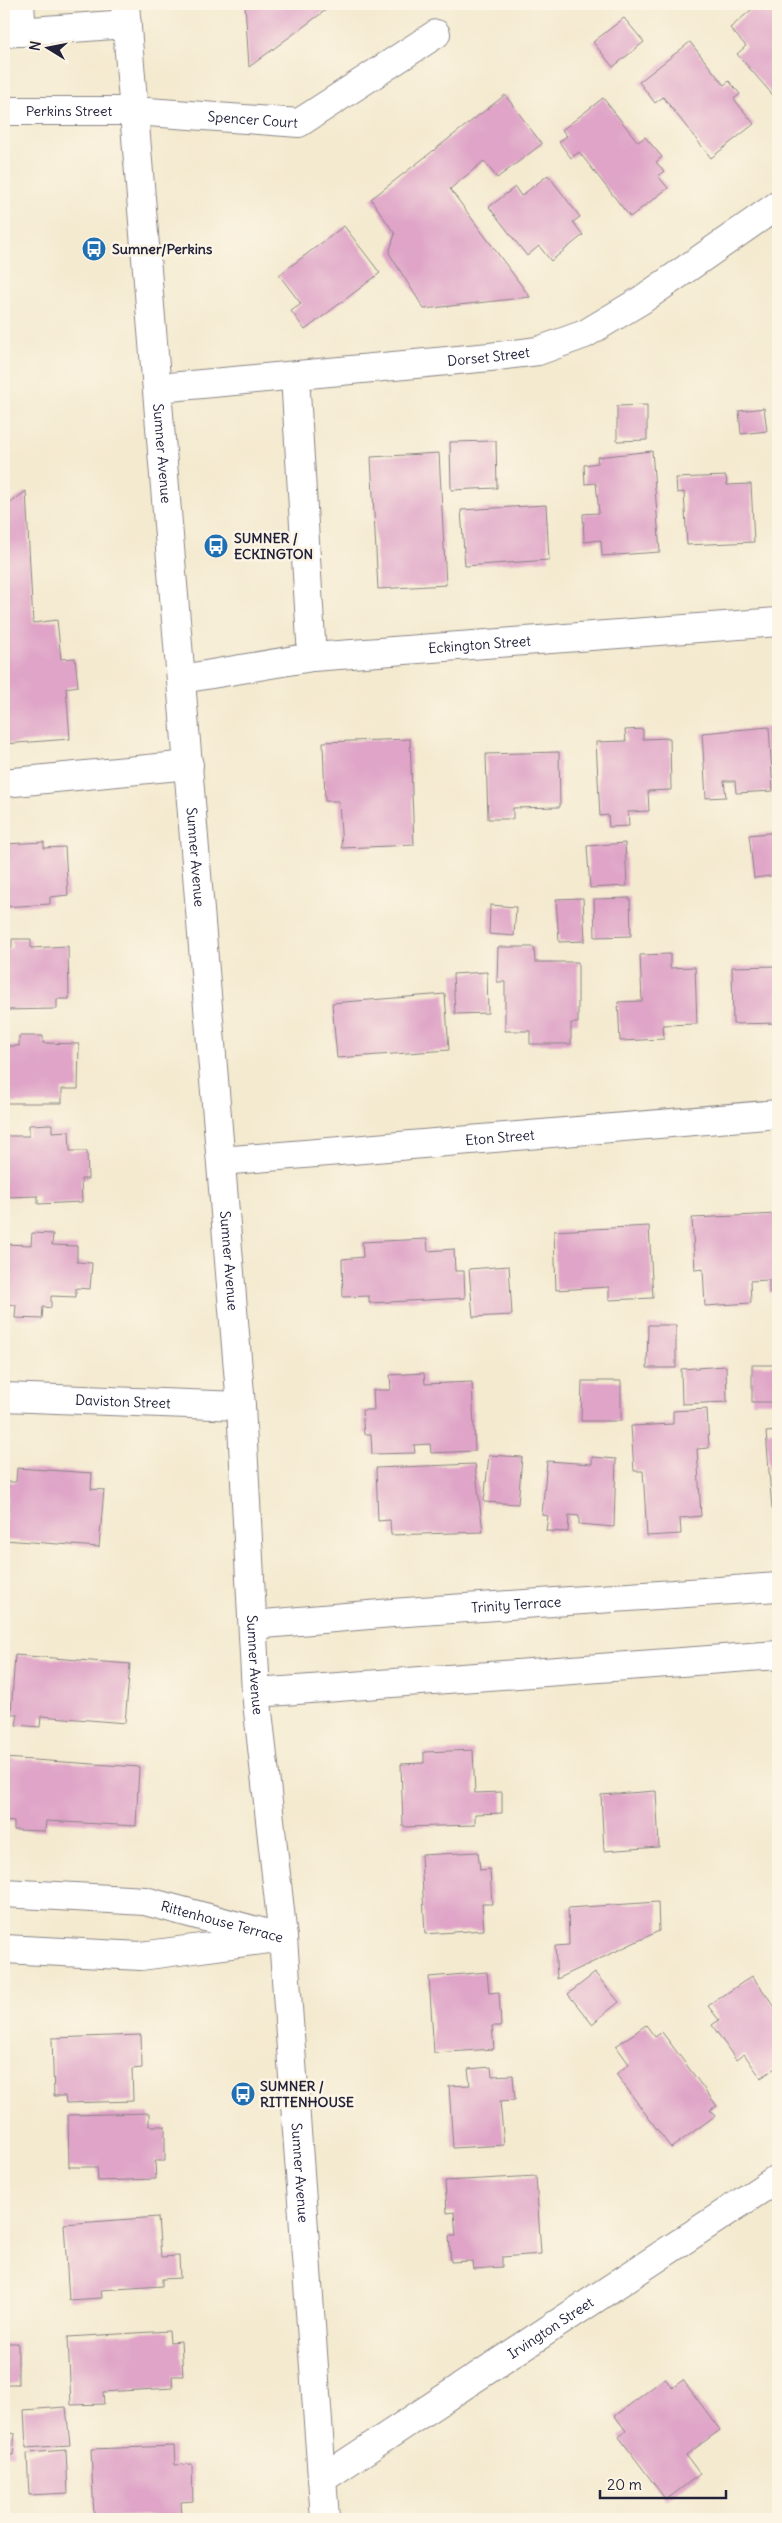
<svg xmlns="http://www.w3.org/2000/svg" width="782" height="2523" viewBox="0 0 782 2523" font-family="Delius,sans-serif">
	<rect width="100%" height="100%" fill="#fcf5e5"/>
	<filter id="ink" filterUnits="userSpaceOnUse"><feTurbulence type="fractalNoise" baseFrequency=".02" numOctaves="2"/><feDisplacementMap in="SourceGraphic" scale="10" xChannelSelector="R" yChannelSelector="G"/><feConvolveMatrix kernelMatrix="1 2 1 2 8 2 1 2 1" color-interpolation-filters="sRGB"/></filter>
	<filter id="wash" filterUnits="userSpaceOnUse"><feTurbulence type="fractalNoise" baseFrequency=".0096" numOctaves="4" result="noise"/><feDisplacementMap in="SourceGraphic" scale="20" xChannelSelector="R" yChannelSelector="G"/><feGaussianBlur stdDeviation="1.12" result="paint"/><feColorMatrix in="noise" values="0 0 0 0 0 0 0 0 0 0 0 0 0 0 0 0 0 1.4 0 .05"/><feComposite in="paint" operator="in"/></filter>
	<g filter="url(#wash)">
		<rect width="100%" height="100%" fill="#f4ead0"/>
		<g id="blocks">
			<g fill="#dfa4c7">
				<polygon points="245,4 334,4 249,67"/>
				<polygon points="758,4 778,4 778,101 737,54 746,46 730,28"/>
				<polygon points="624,18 644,42 613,67 593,42"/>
				<polygon points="690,42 724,85 729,81 740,94 734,99 754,124 711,158 663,97 655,103 639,82"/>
				<polygon points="505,95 542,144 497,178 484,161 450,189 530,297 424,309 389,253 395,234 371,199"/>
				<polygon points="603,98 638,142 645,137 662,157 656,162 664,171 658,176 668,188 630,217 579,152 571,158 559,142 567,136 562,130"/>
				<polygon points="548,175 580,217 573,222 583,235 551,261 539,246 527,256 489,207 515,187 521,196"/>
				<polygon points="344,226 380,273 305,330 291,311 301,304 279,275"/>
				<polygon points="647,405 647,440 617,441 617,406"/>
				<polygon points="764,408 767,431 741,434 739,411"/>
				<polygon points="496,441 497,488 451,490 450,442"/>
				<polygon points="652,451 660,552 602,556 601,540 584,542 583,514 599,513 596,483 585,484 584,465 598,463 597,457"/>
				<polygon points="439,453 446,585 378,589 371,457"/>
				<polygon points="726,476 727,485 751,484 754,542 687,545 684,492 677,493 676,478"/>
				<polygon points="26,491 33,623 57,620 61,659 75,658 78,686 66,688 70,739 4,744 4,508"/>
				<polygon points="546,505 549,560 465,566 461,510"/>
				<polygon points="769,727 773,791 736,793 735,781 724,781 726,797 706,798 702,733"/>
				<polygon points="643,729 643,739 670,738 671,790 648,791 649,811 628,812 629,826 609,827 608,815 600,816 596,742 626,741 625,730"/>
				<polygon points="410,739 414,845 342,848 339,801 325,801 323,742"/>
				<polygon points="559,752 560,807 513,808 513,819 488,819 486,754"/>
				<polygon points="778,832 778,875 754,878 749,835"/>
				<polygon points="44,842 44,848 65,847 68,895 50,897 50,904 4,907 4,844"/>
				<polygon points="625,843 627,886 590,888 587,846"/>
				<polygon points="583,898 585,941 559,942 556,899"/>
				<polygon points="630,898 631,936 595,937 594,899"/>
				<polygon points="490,905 516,907 514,936 489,934"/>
				<polygon points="12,939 31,939 31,948 68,946 69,999 57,999 57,1009 4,1010 4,949 12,948"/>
				<polygon points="498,947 534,947 535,962 578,962 578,1023 571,1023 571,1044 530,1044 530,1031 505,1031 505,982 497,982"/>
				<polygon points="670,954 670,968 695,967 697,1024 663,1025 664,1039 620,1041 618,1002 642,1001 640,955"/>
				<polygon points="778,966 778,1023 733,1024 732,967"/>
				<polygon points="487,972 488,1013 455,1014 453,974"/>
				<polygon points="445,994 449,1050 337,1058 332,1003"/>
				<polygon points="19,1036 43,1036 43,1043 79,1044 78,1089 62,1089 62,1103 4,1103 4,1046 19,1046"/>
				<polygon points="52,1124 52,1132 69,1131 70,1151 87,1151 88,1179 81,1179 82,1202 38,1204 38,1196 4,1197 4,1136 29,1136 29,1125"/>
				<polygon points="778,1214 778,1292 769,1293 769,1280 750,1281 751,1303 705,1306 703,1269 695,1270 692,1218"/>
				<polygon points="649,1226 653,1298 609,1300 609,1287 556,1290 554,1231"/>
				<polygon points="32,1233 53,1234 52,1245 77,1246 77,1262 92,1263 90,1289 76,1288 76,1297 51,1296 51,1308 43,1307 42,1319 15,1318 16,1305 4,1304 4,1244 31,1245"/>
				<polygon points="427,1239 428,1251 454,1249 455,1271 464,1271 465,1298 369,1303 369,1296 343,1297 342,1259 363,1257 362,1242"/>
				<polygon points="509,1266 512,1315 473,1317 469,1269"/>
				<polygon points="648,1325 676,1325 676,1368 647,1368"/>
				<rect x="752" y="1365" width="26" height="37"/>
				<polygon points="726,1366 727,1402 682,1404 681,1369"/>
				<polygon points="424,1373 425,1384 472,1382 475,1451 431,1453 430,1444 414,1445 415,1453 372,1454 371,1434 364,1434 362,1410 374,1410 373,1390 391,1390 390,1375"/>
				<polygon points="582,1381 621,1381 621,1421 581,1421"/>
				<polygon points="707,1409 709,1448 697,1449 701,1516 680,1518 681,1534 647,1536 643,1471 634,1471 631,1426 673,1424 673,1411"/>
				<polygon points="778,1431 778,1509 772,1509 766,1432"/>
				<polygon points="489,1455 522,1457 518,1504 484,1502"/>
				<polygon points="592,1457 616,1459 614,1527 579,1524 579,1516 569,1515 568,1532 546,1531 548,1516 542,1515 547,1461 592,1464"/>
				<polygon points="475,1464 483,1532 391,1535 390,1520 378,1521 376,1468"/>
				<polygon points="17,1468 92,1473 91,1489 104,1490 99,1547 4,1540 8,1482 16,1482"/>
				<polygon points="15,1655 130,1664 125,1723 41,1716 40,1727 16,1725 18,1714 11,1714"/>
				<polygon points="473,1750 475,1793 502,1792 502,1813 475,1814 475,1825 403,1827 401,1764 424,1763 424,1752"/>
				<polygon points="4,1758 139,1767 136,1826 46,1821 45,1831 14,1830 14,1822 4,1821"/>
				<polygon points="656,1791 659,1847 604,1851 601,1795"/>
				<polygon points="478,1852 480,1870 490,1869 492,1904 482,1904 484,1930 425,1934 421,1855"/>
				<polygon points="658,1902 659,1931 557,1979 555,1946 569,1945 568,1908"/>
				<polygon points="487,1972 489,1993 499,1992 501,2026 492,2026 494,2049 434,2053 429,1977"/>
				<polygon points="595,1973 619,2002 592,2024 568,1994"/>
				<polygon points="752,1976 778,2011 778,2066 761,2078 744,2054 736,2060 712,2025 719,2020 708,2006"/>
				<polygon points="646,2025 655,2037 662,2032 717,2106 710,2110 715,2116 671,2148 616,2074 629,2064 616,2046"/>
				<polygon points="141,2035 142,2068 132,2069 133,2101 66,2103 65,2096 54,2096 52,2038"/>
				<polygon points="491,2067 492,2076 513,2075 515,2100 500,2101 504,2145 453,2148 449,2086 470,2085 468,2069"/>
				<polygon points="149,2113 149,2126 165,2126 165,2161 155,2161 156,2179 98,2181 97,2167 69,2167 68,2115"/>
				<polygon points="536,2176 541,2254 502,2257 502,2267 473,2269 472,2261 451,2262 449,2236 456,2236 454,2212 447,2213 445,2181"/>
				<polygon points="158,2217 161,2257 179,2256 180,2278 162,2279 162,2286 101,2290 102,2298 69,2300 64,2224"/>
				<polygon points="169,2331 170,2342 181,2341 183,2376 172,2376 173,2388 103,2392 104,2404 71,2405 68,2337"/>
				<rect x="4" y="2343" width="14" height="41"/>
				<polygon points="665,2378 672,2388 683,2380 720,2430 686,2455 700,2474 666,2500 619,2437 626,2431 615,2416"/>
				<polygon points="66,2407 70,2445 26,2448 24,2410"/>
				<polygon points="4,2431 15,2433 13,2455 4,2453"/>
				<polygon points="174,2446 175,2465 192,2464 193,2501 181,2502 182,2514 94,2518 91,2449"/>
				<polygon points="66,2450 68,2493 29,2495 27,2453"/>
			</g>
		</g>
	</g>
	<g filter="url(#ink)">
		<use href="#blocks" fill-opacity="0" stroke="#8b8686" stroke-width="1"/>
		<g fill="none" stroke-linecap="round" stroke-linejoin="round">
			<defs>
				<g id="minor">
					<polyline points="20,4 22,32"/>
					<polyline points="4,33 127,24"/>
					<path id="s1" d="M4 111H134L299 123 436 34"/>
					<polyline points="295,376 312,657"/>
					<path id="s2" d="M159 388 490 357 538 351 585 334 640 301 778 205"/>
					<path id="s3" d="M182 679 312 657 778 622"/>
					<polyline points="4,783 189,765"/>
					<path id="s4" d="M221 1161 778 1114"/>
					<path id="s5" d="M253 1625 392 1613 778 1587"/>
					<polyline points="256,1693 778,1655"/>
					<path id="s6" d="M4 1893 145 1901 283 1938"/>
					<polyline points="4,1949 141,1956 269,1939"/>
					<path id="s7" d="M322 2479 778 2178"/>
				</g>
				<g id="major">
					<path id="s8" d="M125 4 241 1406 256 1693 283 1938 325 2519"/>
					<path id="s9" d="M4 1397 241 1406"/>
				</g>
			</defs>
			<use href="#minor" stroke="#8b8686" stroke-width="30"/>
			<use href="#major" stroke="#8b8686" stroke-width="30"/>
			<use href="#minor" stroke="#fff" stroke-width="28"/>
			<use href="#major" stroke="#fff" stroke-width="28"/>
		</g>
	</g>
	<defs>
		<symbol id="bus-disc" viewBox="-11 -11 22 22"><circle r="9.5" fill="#1f6fb2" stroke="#fcf5e5"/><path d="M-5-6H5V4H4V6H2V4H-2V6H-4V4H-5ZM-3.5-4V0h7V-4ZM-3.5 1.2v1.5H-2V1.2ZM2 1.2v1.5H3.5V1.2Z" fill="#fff"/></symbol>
	</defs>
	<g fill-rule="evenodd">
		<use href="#bus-disc" x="80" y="235" width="28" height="28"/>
		<use href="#bus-disc" x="202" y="532" width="28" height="28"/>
		<use href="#bus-disc" x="229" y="2080" width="28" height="28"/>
	</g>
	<g text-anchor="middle" stroke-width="5" stroke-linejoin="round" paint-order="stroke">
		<g font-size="14" fill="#22223b" stroke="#fcf5e5">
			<text dy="5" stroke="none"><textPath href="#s1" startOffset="65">Perkins Street</textPath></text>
			<text dy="5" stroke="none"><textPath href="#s1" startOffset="249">Spencer Court</textPath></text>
			<text dy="5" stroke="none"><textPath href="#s2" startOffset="331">Dorset Street</textPath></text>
			<text dy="5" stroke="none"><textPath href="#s8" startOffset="451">Sumner Avenue</textPath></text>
			<text dy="5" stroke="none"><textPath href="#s3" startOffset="300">Eckington Street</textPath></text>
			<text dy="5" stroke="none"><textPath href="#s8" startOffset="856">Sumner Avenue</textPath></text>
			<text dy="5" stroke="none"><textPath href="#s4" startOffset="280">Eton Street</textPath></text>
			<text dy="5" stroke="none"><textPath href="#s8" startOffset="1261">Sumner Avenue</textPath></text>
			<text dy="5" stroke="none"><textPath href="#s9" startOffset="119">Daviston Street</textPath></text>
			<text dy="5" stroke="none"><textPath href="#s5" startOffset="264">Trinity Terrace</textPath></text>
			<text dy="5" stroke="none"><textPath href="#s8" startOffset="1666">Sumner Avenue</textPath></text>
			<text dy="5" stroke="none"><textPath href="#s6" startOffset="221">Rittenhouse Terrace</textPath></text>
			<text dy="5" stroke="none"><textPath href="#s8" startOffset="2176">Sumner Avenue</textPath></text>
			<text dy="5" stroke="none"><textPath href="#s7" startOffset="274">Irvington Street</textPath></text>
		</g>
		<g font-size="14" font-weight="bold" fill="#22223b" stroke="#fcf5e5" text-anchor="start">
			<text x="112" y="254">Sumner/Perkins</text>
			<text x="234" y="543">SUMNER /<tspan x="234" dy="16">ECKINGTON</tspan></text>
			<text x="260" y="2091">SUMNER /<tspan x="260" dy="16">RITTENHOUSE</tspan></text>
		</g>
	</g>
	<rect width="782" height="2523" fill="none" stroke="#fcf5e5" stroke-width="20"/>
	<g transform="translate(48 48) rotate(280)" stroke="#fcf5e5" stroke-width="4" paint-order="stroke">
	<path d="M0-4L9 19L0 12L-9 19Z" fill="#22223b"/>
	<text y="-8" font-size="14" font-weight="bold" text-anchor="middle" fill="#22223b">N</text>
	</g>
	<path d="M600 2490v8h126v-8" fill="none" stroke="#22223b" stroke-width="2.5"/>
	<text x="607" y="2490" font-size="15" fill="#22223b" stroke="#fcf5e5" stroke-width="4" paint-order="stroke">20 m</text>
</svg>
